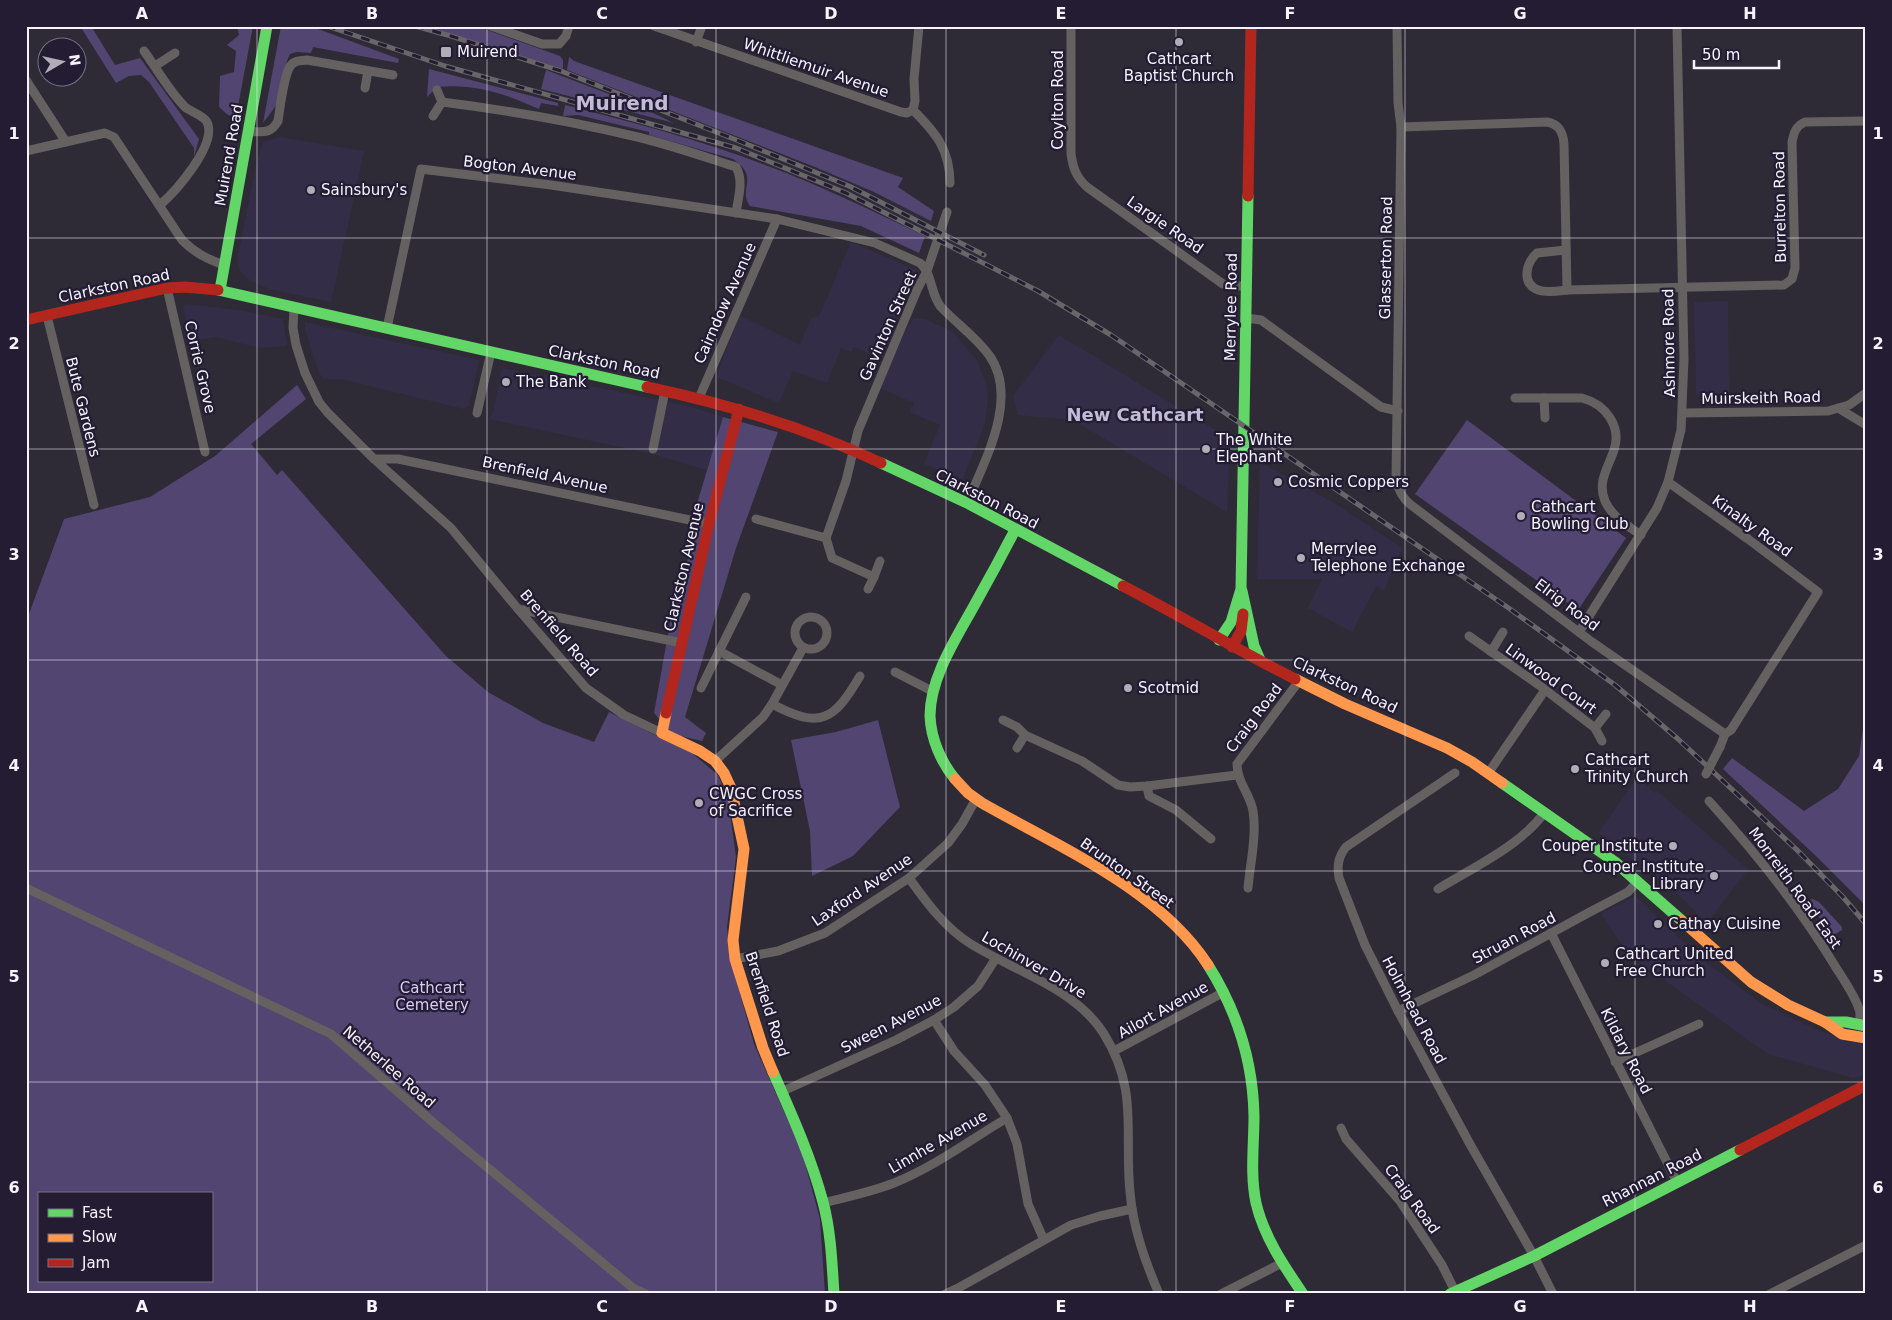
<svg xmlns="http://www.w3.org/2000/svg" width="1892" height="1320" viewBox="0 0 1892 1320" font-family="'DejaVu Sans',sans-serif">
	<rect width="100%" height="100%" fill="#2e2b37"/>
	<g fill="#342d47">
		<polygon points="280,137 364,151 331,302 269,289 251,281 241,273 237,261 257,161 263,142"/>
		<polygon points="851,242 916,270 880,353 873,355 854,347 851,352 841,348 827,383 793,371 779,403 716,377 739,317 745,318 800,345 811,318 819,316"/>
		<polygon points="1728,301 1729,396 1696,394 1694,302"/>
		<polygon points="186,304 238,310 283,319 287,346 260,348 216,337 191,341 183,307"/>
		<polygon points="914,318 925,319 953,332 978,362 986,384 988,397 985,423 964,476 961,479 924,464 940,425 910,412 914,403 880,388 905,331"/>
		<polygon points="305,322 479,360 469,406 464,409 341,379 324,379 319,373 305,329"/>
		<polygon points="1059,335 1230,439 1227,512 1073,420 1018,415 1013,396"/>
		<polygon points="502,368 688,406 723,417 707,470 653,454 489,419 494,409"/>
		<polygon points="1260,462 1334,503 1402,548 1384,590 1376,586 1352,632 1308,608 1322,579 1257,579"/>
		<polygon points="1637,778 1655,793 1657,791 1743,865 1749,868 1707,923 1676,892 1598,833"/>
		<polygon points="1635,896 1703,960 1759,1002 1819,1031 1866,1045 1866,1075 1853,1078 1768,1054 1629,955 1601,914"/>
	</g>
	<g fill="#524571" fill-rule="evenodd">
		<polygon points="80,26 91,26 115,65 140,58 199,139 194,157 194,148 149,82 141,75 129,76 116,83"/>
		<polygon points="237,26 253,26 236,117 228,115 219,107 220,76 234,72 236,51 227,45 239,35"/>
		<polygon points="281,26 310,26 399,59 398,63 313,47 311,53 297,52 290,54 287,61 278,103 263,123"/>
		<polygon points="426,26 476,26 560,56 563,60 563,69"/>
		<polygon points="569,57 574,61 903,178 898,187 934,211 931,221 874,192 815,167 567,70"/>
		<path d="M429 69 558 103V106L541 103 539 109C506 94 474 83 437 87L427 97Z"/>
		<polygon points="546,70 630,102 674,123 541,89"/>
		<path d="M565 105C632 122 700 140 765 165 820 185 872 211 925 236L919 253 861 226 750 206C737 188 761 178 733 159L649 135V132L578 115 563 116Z"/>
		<path d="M297 385 306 399 251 444 277 475 282 470 446 656 488 692 543 723 594 742 609 712 693 754 718 775 728 798 736 857 727 927 730 958 754 1044 802 1152 820 1219 825 1294H26V622L64 519 150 497 215 456ZM39 1194H211V1281H39Z"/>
		<polygon points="723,417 778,432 736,548 685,717 706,733 702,741 672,734 654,713 670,623 701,512 696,507"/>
		<polygon points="1467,420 1626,538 1578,610 1415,494"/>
		<polygon points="1866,708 1866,906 1817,857 1723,769 1732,758 1804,811 1838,789 1859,756"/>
		<polygon points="878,720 900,807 853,856 812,876 810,831 791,740 836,732"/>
		<polygon points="1813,899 1819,902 1842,927 1842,930 1832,936 1808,900"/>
	</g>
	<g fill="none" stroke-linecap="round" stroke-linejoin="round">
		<g stroke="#646160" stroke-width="9">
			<polyline points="491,26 542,44 559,44 566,36 569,26"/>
			<polyline points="654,26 901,112 907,113 913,110"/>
			<path d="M1071 26V154C1073 168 1076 177 1087 187L1223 284 1231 286H1246"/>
			<path d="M1397 26 1398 103 1401 127 1396 479C1398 490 1402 498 1411 505L1592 642 1725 734"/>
			<polyline points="696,42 702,26"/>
			<path d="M144 51C157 69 169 91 185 107 191 112 203 115 207 122 218 144 175 192 160 205"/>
			<polyline points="155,66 175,53"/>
			<polyline points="26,80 66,142"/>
			<polyline points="365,88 368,71"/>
			<path d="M442 102C506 110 570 121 633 136 668 144 702 156 736 167 744 181 738 198 736 213"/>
			<path d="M913 110C935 132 950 149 950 183"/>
			<polyline points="913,110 915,101 914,79 919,26"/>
			<polyline points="433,116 442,102 437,90"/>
			<path d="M1401 127 1547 122C1559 124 1563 132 1564 144L1567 290 1784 285 1792 279 1795 268 1792 142C1794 132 1796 126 1805 122L1866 121"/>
			<path d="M248 132C263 131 270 135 278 121 280 109 284 71 292 64 296 60 302 61 307 60L393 75"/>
			<path d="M26 151 105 133 114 137 182 240C195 253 207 259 224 265"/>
			<path d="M1566 250 1537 253C1526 263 1521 283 1538 290 1547 293 1558 291 1567 290"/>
			<polyline points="167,288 205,452"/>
			<polyline points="294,307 293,328 296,345 305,373 319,402 328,413 374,459 451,528 518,609 586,688 624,715 662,733"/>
			<polyline points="47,316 94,505"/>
			<polyline points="1246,318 1261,320 1381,407 1398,411"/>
			<path d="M387 328 421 169 551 185 777 219 875 243 920 263C933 274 930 294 941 307 957 324 975 336 989 355 1020 398 984 462 967 503"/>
			<polyline points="699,398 777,219"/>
			<path d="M1515 398H1582C1605 404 1622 426 1614 450 1608 468 1597 482 1605 501 1612 517 1628 526 1641 535"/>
			<polyline points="1544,398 1545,418"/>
			<polyline points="1838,408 1866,425"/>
			<polyline points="477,413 491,352"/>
			<polyline points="1683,413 1828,411 1849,405 1866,393"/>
			<polyline points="653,449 665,391"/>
			<polyline points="374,459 398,459 709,524"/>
			<polyline points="1668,482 1748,539 1818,592 1731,730 1725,734 1720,747"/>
			<polyline points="756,519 826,538 846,481 858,431 917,290 927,271 947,212"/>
			<polyline points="826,538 832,558 874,577 868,589"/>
			<polyline points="874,577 880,561"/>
			<polyline points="518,609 682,643"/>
			<circle cx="811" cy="633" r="16"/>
			<polyline points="1579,632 1657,508 1668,482 1681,430 1684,359 1677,26"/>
			<polyline points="1469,636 1539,685 1595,728 1602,741"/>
			<polyline points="719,651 782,685"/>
			<polyline points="1491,652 1503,632"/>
			<polyline points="895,672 934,692"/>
			<polyline points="701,688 746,597"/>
			<path d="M772 704C821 730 834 720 860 676"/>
			<polyline points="1003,720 1017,727 1025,735 1082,761 1118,785 1130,787 1147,786 1237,775"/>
			<polyline points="1595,728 1606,714"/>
			<polyline points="1017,748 1025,735"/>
			<polyline points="715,761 763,717 772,704 803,648"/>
			<polyline points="1489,772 1545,690"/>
			<path d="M1455 773 1346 847C1338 857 1337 866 1339 878L1365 945 1398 1011 1471 1146 1534 1256 1553 1294"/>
			<polyline points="1147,786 1149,796 1176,810 1211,839"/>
			<path d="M1709 801C1755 852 1799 906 1835 966 1843 979 1854 994 1859 1009 1861 1014 1860 1019 1859 1024"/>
			<path d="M909 878C927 903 945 928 971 944 1016 972 1075 988 1104 1034 1139 1090 1124 1133 1130 1192 1133 1228 1145 1261 1159 1294"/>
			<polyline points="26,888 331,1034 435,1124 633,1288 646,1294"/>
			<path d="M1248 888C1250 865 1257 834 1253 811 1250 794 1237 782 1237 764L1299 681"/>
			<path d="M1438 889C1474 867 1520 846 1545 812"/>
			<polyline points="1551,933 1677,1182"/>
			<polyline points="735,959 778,951 825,933 909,878 948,843 962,824 976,799"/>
			<polyline points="1398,1011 1474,975 1588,913 1628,892 1638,881"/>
			<polyline points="934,1020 954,1051 985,1085 1007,1118 1017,1144 1028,1204 1044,1240"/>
			<polyline points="1114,1051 1224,992"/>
			<polyline points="1615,1062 1699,1024"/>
			<polyline points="781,1092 896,1040 934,1020 954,1007 978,986 996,958"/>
			<polyline points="1341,1128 1346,1139 1400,1201 1442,1265 1455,1291"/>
			<path d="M823 1203C847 1197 871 1192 894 1183 934 1167 970 1140 1007 1118"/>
			<polyline points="945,1294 960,1287 1071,1225 1100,1216 1132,1209"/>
			<polyline points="1221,1294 1282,1263"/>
			<polyline points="1770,1294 1866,1245"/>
		</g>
		<g stroke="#63d668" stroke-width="11">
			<polyline points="218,290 647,387"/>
			<polyline points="220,290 267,26"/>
			<polyline points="881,463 967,503 1123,586"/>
			<polyline points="1242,591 1254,646 1260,660"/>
			<polyline points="1219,640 1231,622 1241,589 1248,196"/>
			<path d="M955 779C941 762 931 739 930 716 930 677 957 637 975 604 989 579 1002 555 1015 530"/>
			<polyline points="1502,783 1615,862 1681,920"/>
			<path d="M1208 965C1237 1011 1253 1060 1254 1116 1254 1145 1250 1174 1256 1203 1264 1237 1284 1266 1303 1294"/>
			<polyline points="1825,1022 1846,1022 1866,1026"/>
			<path d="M773 1072C792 1115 811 1157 823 1202 831 1232 832 1263 834 1294"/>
			<polyline points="1450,1294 1534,1256 1740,1150"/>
		</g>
		<g stroke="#ff974d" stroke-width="11">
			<polyline points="1295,679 1345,704 1447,748 1472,762 1502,783"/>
			<polyline points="666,713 662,733 700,751 715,761 724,773 731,788 744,849 733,940 735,959 763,1048 773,1072"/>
			<path d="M955 779 968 793 982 803C1057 846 1159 889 1208 965"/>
			<polyline points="1681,920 1751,982 1788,1005 1825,1022 1842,1034 1866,1038"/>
		</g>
		<g stroke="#b3261e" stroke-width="11">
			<polyline points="1248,196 1251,26"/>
			<polyline points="26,320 167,288 185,287 218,290"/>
			<path d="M647 387C727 404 807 428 881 463"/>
			<path d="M1123 586C1181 616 1237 650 1295 679"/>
			<polyline points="1232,647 1241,631 1243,614"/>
			<polyline points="666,713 709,524 739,409"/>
			<polyline points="1740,1150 1866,1085"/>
		</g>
		<defs>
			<g id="rail">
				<polyline points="327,26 445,66 736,148 846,193 1038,291 1111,335 1225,413 1510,609 1615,685 1678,739 1797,850 1842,896 1866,924"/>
				<polyline points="415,26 451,36 561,71 739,141 849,186 984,255"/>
			</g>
		</defs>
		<use href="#rail" stroke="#696669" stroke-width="5"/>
		<use href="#rail" stroke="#231c32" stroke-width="3" stroke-dasharray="9" stroke-linecap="butt"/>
		<polyline stroke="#646160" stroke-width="9" points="1706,774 1720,747"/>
	</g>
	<path fill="none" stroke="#f6f3ff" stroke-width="1" stroke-opacity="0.55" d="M257 26V1294M487 26V1294M716 26V1294M946 26V1294M1176 26V1294M1405 26V1294M1635 26V1294M26 238H1866M26 449H1866M26 660H1866M26 871H1866M26 1082H1866"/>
	<g fill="#b0adb9" stroke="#231c32" stroke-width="2">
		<circle cx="1179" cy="42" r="5"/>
		<rect x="440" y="46" width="12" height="12" rx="2.5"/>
		<circle cx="311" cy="190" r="5"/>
		<circle cx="506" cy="382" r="5"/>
		<circle cx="1206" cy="449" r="5"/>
		<circle cx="1278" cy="482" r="5"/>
		<circle cx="1521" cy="516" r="5"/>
		<circle cx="1301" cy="558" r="5"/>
		<circle cx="1128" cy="688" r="5"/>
		<circle cx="1575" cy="769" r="5"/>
		<circle cx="699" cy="803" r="5"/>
		<circle cx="1673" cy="846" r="5"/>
		<circle cx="1714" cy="876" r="5"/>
		<circle cx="1658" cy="924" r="5"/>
		<circle cx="1605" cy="963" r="5"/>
	</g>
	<g text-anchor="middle" stroke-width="4.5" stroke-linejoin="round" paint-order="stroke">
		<g font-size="15" fill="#f6f3ff" stroke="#231c32" text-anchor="start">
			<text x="457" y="57">Muirend</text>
			<text x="1179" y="64" text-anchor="middle">Cathcart<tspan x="1179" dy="17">Baptist Church</tspan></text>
			<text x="321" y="195">Sainsbury's</text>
			<text x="516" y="387">The Bank</text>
			<text x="1216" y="445">The White<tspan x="1216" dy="17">Elephant</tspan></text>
			<text x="1288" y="487">Cosmic Coppers</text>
			<text x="1531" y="512">Cathcart<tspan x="1531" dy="17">Bowling Club</tspan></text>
			<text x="1311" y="554">Merrylee<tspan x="1311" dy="17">Telephone Exchange</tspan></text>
			<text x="1138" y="693">Scotmid</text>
			<text x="1585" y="765">Cathcart<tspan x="1585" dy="17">Trinity Church</tspan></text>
			<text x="709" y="799">CWGC Cross<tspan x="709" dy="17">of Sacrifice</tspan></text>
			<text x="1663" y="851" text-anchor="end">Couper Institute</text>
			<text x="1704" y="872" text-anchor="end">Couper Institute<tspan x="1704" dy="17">Library</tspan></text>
			<text x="1668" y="929">Cathay Cuisine</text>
			<text x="1615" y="959">Cathcart United<tspan x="1615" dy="17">Free Church</tspan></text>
		</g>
		<g font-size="15" fill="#f6f3ff" stroke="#231c32">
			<text transform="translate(816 68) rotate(19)" y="5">Whittliemuir Avenue</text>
			<text transform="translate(1058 100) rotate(-90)" y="5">Coylton Road</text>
			<text transform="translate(229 155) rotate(-80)" y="5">Muirend Road</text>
			<text transform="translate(520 168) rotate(7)" y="5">Bogton Avenue</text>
			<text transform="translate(1780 207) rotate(-91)" y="5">Burrelton Road</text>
			<text transform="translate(1165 225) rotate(35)" y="5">Largie Road</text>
			<text transform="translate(1386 258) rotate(-89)" y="5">Glasserton Road</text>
			<text transform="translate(114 286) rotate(-12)" y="5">Clarkston Road</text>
			<text transform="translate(725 303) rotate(-66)" y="5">Cairndow Avenue</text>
			<text transform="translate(1231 307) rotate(-89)" y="5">Merrylee Road</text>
			<text transform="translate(888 326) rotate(-66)" y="5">Gavinton Street</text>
			<text transform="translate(1669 343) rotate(-91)" y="5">Ashmore Road</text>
			<text transform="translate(604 362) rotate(12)" y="5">Clarkston Road</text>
			<text transform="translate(200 367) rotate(77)" y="5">Corrie Grove</text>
			<text transform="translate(1761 398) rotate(-1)" y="5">Muirskeith Road</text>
			<text transform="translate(83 407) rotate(76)" y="5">Bute Gardens</text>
			<text transform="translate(545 475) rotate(12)" y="5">Brenfield Avenue</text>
			<text transform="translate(987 499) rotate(27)" y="5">Clarkston Road</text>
			<text transform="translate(1752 526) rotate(36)" y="5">Kinalty Road</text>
			<text transform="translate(684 567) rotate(-77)" y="5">Clarkston Avenue</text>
			<text transform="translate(1567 605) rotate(37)" y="5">Elrig Road</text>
			<text transform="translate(559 633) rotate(49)" y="5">Brenfield Road</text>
			<text transform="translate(1551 679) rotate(36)" y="5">Linwood Court</text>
			<text transform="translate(1345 685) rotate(25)" y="5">Clarkston Road</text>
			<text transform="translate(1254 718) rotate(-53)" y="5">Craig Road</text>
			<text transform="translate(1127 873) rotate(35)" y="5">Brunton Street</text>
			<text transform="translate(1795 888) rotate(54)" y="5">Monreith Road East</text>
			<text transform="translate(862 890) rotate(-34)" y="5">Laxford Avenue</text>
			<text transform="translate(1514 938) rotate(-28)" y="5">Struan Road</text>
			<text transform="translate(1034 965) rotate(30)" y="5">Lochinver Drive</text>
			<text transform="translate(767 1004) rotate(72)" y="5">Brenfield Road</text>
			<text transform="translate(1163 1010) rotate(-29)" y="5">Ailort Avenue</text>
			<text transform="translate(1414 1010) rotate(62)" y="5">Holmhead Road</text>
			<text transform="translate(891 1024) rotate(-27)" y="5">Sween Avenue</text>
			<text transform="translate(1626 1051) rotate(63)" y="5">Kildary Road</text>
			<text transform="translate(389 1067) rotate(41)" y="5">Netherlee Road</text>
			<text transform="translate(938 1142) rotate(-30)" y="5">Linnhe Avenue</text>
			<text transform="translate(1652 1178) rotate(-27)" y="5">Rhannan Road</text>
			<text transform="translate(1412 1199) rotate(54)" y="5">Craig Road</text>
		</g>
		<g font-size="15" fill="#d7cdf7" stroke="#231c32">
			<text x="432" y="993">Cathcart<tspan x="432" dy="17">Cemetery</tspan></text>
		</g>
		<g font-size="18" font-weight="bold" fill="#c3bcd9" stroke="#231c32">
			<text x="1135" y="421">New Cathcart</text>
		</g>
		<g font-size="20" font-weight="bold" fill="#c3bcd9" stroke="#231c32">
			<text x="622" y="110">Muirend</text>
		</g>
	</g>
	<rect width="1892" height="1320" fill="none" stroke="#231c32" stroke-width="55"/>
	<rect x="38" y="1192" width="175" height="90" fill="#231c32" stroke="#777284"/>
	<rect x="48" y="1209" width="25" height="8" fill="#63d668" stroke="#777284"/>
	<text x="82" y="1218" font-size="15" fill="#f6f3ff">Fast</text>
	<rect x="48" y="1234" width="25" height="8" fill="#ff974d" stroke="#777284"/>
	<text x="82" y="1242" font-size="15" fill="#f6f3ff">Slow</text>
	<rect x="48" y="1259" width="25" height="8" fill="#b3261e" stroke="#777284"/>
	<text x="82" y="1268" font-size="15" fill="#f6f3ff">Jam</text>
	<g transform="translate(62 62) rotate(81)"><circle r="24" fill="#231c32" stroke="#777284"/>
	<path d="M0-4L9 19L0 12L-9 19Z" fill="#b0adb9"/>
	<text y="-8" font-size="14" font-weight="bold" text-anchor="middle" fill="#f6f3ff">N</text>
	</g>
	<path d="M1694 60v8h85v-8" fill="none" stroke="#f6f3ff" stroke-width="2.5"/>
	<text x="1702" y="60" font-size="15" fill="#f6f3ff" stroke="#231c32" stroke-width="4" paint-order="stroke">50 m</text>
	<rect x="28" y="28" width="1836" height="1264" fill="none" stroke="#f6f3ff" stroke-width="2"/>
	<g font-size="16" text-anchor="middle" font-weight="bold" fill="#f6f3ff">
		<text x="142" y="19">A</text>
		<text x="372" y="19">B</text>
		<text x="602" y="19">C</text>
		<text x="831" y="19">D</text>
		<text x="1061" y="19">E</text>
		<text x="1290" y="19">F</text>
		<text x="1520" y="19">G</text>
		<text x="1750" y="19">H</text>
		<text x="14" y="139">1</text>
		<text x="1878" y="139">1</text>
		<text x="14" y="349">2</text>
		<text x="1878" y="349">2</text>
		<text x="14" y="560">3</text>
		<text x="1878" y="560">3</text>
		<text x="14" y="771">4</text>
		<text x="1878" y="771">4</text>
		<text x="14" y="982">5</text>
		<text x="1878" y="982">5</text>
		<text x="14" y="1193">6</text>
		<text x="1878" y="1193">6</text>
		<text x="142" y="1312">A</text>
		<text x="372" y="1312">B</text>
		<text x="602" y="1312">C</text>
		<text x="831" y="1312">D</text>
		<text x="1061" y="1312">E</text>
		<text x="1290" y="1312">F</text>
		<text x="1520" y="1312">G</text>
		<text x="1750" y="1312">H</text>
	</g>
</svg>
